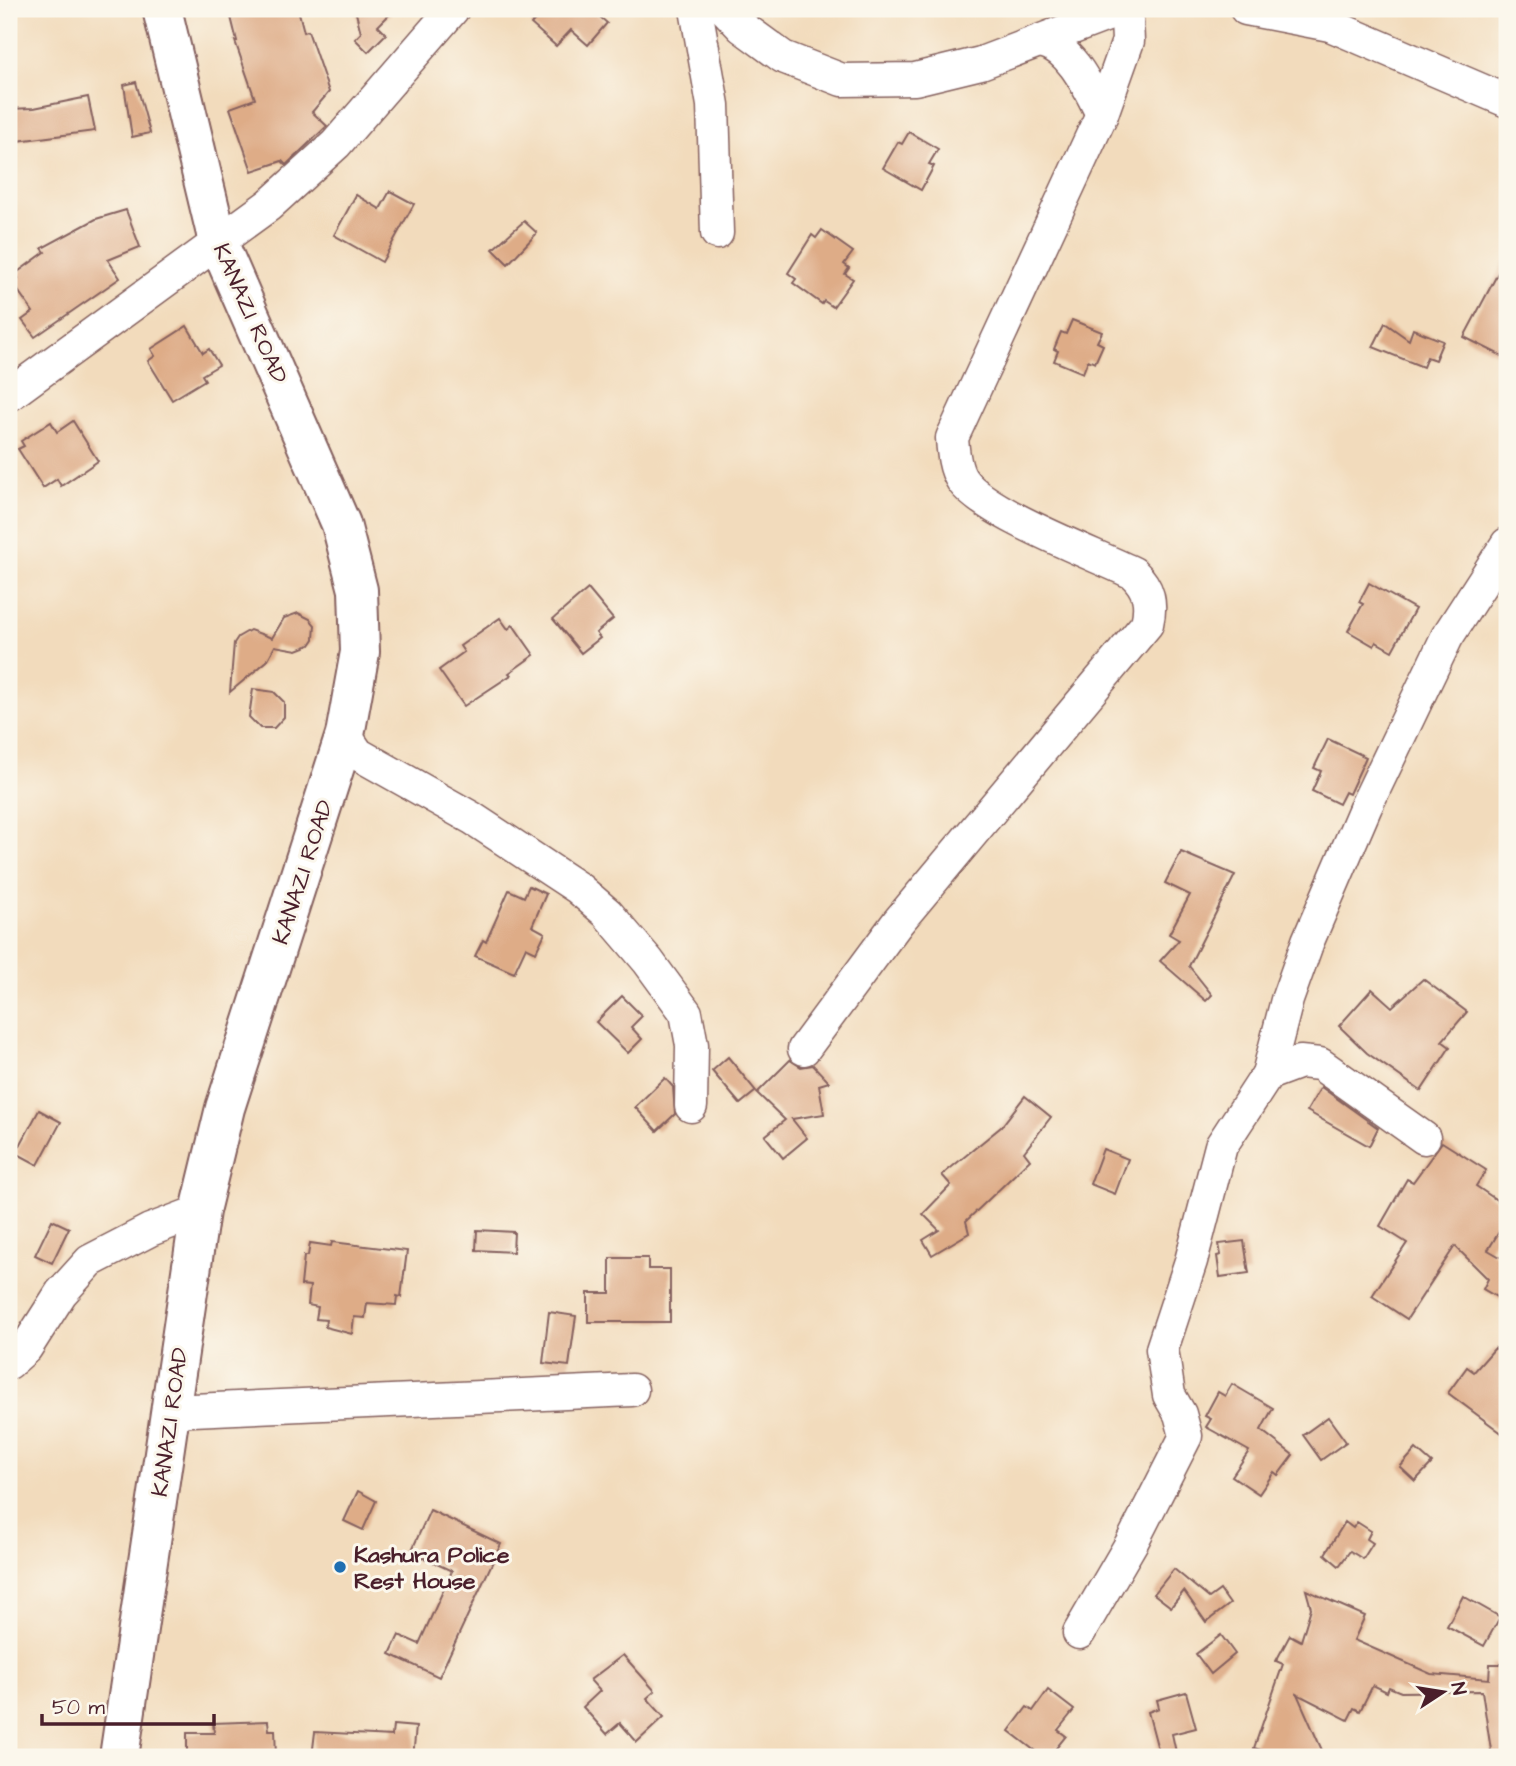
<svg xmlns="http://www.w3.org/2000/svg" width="1516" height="1766" viewBox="0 0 1516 1766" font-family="'Architects Daughter',sans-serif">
	<rect width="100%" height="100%" fill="#fbf7ec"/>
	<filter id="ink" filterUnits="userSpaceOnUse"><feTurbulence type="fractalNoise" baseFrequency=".0143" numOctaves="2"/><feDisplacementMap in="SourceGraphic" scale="14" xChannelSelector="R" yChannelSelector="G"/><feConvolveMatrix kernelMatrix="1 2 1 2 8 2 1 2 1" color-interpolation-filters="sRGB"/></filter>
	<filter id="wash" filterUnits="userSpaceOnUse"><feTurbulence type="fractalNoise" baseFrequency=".00686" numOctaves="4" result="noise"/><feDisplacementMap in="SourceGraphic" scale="28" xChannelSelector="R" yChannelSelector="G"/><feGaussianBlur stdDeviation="1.57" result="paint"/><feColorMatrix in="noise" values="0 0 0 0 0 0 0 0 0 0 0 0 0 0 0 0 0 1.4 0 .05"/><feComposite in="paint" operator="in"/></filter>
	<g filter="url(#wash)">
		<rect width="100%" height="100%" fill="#f2dbbc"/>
		<g id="blocks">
			<g fill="#deac87">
				<polygon points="229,9 298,9 304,32 308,31 329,92 312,112 327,126 286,165 282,161 252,171 230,108 255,99 235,41 237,41"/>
				<polygon points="355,9 395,9 378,26 386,34 368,52 355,39 361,33"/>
				<polygon points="544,9 591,9 607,23 588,45 571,30 556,46 531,24"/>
				<polygon points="136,82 150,133 132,137 124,85"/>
				<polygon points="88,97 95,131 9,142 9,109 34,108"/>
				<polygon points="909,132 938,149 929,164 934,166 921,190 883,168 898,142 902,144"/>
				<polygon points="390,191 414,204 382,262 334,235 356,195 380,209"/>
				<polygon points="126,210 140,247 108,260 120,278 35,337 22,320 33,312 12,282 18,278 15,274 45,252 42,248 96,219"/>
				<polygon points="524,221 537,233 508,264 493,249"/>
				<polygon points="822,230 853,252 844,264 849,268 845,274 853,279 833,307 824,301 822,304 793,283 796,279 788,273 812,235 816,238"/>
				<polygon points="1507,256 1507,346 1502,356 1464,337"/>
				<polygon points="1072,320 1102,332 1097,342 1103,345 1095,363 1088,360 1083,373 1054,361 1058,351 1054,349 1061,332 1066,334"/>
				<polygon points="1385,323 1409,340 1413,329 1443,341 1435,360 1427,357 1423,367 1373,347"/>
				<polygon points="187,326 203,353 209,349 219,365 202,375 205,380 172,400 148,361 155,356 151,349"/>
				<polygon points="73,421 98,461 61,486 57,479 43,488 18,449 24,446 21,441 51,422 57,432"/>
				<polygon points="1369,583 1415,609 1392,651 1376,642 1374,646 1348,631 1363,604 1359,602"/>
				<polygon points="588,589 613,619 596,633 600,638 581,653 553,619"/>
				<polygon points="298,613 310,619 315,625 314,639 310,645 297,650 275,646 267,661 230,692 234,643 238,637 250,630 272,638 284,618"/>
				<polygon points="500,618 508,629 513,625 534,655 509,673 511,675 464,706 439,670 464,652 460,646"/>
				<polygon points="253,689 274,692 284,702 284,717 274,728 260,728 249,717"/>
				<polygon points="1328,739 1366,757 1349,794 1345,792 1339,804 1312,791 1321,771 1314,768"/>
				<polygon points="1181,852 1235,875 1189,966 1212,995 1206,1001 1160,961 1179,940 1169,934 1190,895 1165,883"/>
				<polygon points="529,886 546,894 532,926 545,933 536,952 526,947 514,973 475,956 483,940 486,942 509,890 524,897"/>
				<polygon points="1423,979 1467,1012 1442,1041 1450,1047 1421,1091 1367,1053 1339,1026 1372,989 1392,1007"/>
				<polygon points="622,996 642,1016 631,1027 642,1039 628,1053 596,1022"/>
				<polygon points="728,1057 756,1091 740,1104 712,1071"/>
				<polygon points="790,1060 801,1067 813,1065 829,1082 819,1085 824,1114 792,1119 807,1138 783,1158 765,1136 785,1120 757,1093"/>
				<polygon points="665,1078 673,1087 675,1114 657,1131 635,1107"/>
				<polygon points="1321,1087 1378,1128 1369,1146 1307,1111"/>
				<polygon points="1025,1096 1051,1117 1024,1152 1030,1160 966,1221 969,1233 932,1255 923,1240 939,1230 923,1214 951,1185 942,1175 1001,1127"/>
				<polygon points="39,1110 61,1122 38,1165 16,1153"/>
				<polygon points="1442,1142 1486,1170 1476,1186 1507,1207 1507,1219 1488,1250 1507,1261 1507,1303 1483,1289 1488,1279 1455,1246 1407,1319 1372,1296 1407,1243 1380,1226 1407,1179 1413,1182"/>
				<polygon points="1103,1149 1128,1159 1115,1194 1090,1184"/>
				<polygon points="52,1220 69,1228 52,1263 35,1255"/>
				<polygon points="477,1230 514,1232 513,1252 476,1250"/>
				<polygon points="1244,1241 1249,1273 1220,1277 1217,1256 1221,1255 1219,1244"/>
				<polygon points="332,1242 407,1251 401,1297 397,1296 396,1305 367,1303 365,1318 354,1317 352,1334 325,1327 326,1320 316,1319 318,1307 308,1305 310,1286 301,1285 304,1256 308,1256 310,1243 331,1246"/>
				<polygon points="610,1258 648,1258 648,1269 670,1269 670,1322 588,1322 588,1293 610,1293"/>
				<polygon points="549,1312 576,1316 569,1366 543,1363"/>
				<polygon points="1495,1348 1507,1358 1507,1437 1448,1393 1467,1367 1474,1372"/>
				<polygon points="1232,1384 1273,1408 1261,1430 1293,1455 1278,1475 1274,1472 1259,1494 1232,1476 1249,1451 1206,1427 1211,1419 1205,1416 1218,1392 1225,1396"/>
				<polygon points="1328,1417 1346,1442 1321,1460 1303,1435"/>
				<polygon points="1416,1449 1432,1463 1415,1481 1400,1467"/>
				<polygon points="358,1491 376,1501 363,1530 344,1521"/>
				<polygon points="430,1510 501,1544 439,1677 390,1654 399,1635 419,1644 452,1571 411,1552"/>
				<polygon points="1345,1522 1353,1528 1357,1522 1371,1531 1367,1539 1373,1543 1363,1559 1350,1551 1339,1566 1325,1554"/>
				<polygon points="1174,1569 1209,1598 1220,1590 1230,1604 1206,1622 1184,1591 1171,1607 1154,1594"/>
				<polygon points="1306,1590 1365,1616 1354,1640 1431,1674 1489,1679 1490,1664 1507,1664 1507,1757 1492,1757 1482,1691 1401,1692 1389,1687 1387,1692 1373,1685 1360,1711 1354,1708 1348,1720 1297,1694 1325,1757 1285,1757 1254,1748 1283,1664 1276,1661 1290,1635 1301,1641 1311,1608"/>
				<polygon points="1463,1596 1500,1617 1484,1646 1447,1626"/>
				<polygon points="1221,1635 1235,1654 1211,1674 1196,1654"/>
				<polygon points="623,1655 655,1691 647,1698 664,1717 637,1742 620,1723 607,1734 583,1707 600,1691 590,1680"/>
				<polygon points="1048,1690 1074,1710 1058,1730 1066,1736 1049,1757 1043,1757 1009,1731 1027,1707 1033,1711"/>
				<polygon points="1186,1692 1196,1728 1172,1734 1177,1757 1160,1757 1148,1712 1159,1708 1157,1700"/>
				<polygon points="268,1721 269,1730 275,1730 276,1757 187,1757 187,1733 214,1733 213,1723"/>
				<polygon points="393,1725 416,1727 413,1757 312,1757 315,1732 392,1736"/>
			</g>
		</g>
	</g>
	<g filter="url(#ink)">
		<use href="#blocks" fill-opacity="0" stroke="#85615e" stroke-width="2"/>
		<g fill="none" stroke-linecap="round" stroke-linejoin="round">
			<defs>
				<g id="minor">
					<polyline points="696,9 713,105 717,233"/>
					<polyline points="725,9 742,27 783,57 842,80 915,79 981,63 1123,9"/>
					<polyline points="1246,9 1330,25 1507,101"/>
					<path d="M1041 41C1072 48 1089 89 1102 114"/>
					<polyline points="9,395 269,205 336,144 453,9"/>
					<polyline points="345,735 358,754 472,818 578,888 607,913 648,961 686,1013 692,1045 691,1106"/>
					<path d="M804 1049 898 922 1147 624C1152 603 1149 588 1133 573 1094 554 984 513 962 480 954 468 953 451 952 438L1102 114 1128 41 1127 20 1121 9"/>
					<polyline points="1268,1074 1287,1000 1308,941 1366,806 1447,637 1507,544"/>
					<polyline points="9,1363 26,1348 61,1293 90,1261 150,1230 200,1211"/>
					<polyline points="171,1411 632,1390"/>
					<polyline points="1079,1633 1132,1542 1186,1436 1180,1414 1169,1395 1162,1349 1191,1261 1221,1146 1268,1074 1300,1062 1320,1064 1424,1138"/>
				</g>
				<polyline id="major" points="119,1757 200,1211 225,1108 345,735 360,652 358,590 341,524 218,242 162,9"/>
			</defs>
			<use href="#minor" stroke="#85615e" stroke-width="35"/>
			<use href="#major" stroke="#85615e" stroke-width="42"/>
			<use href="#minor" stroke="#fff" stroke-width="32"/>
			<use href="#major" stroke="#fff" stroke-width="38"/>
		</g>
	</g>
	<circle fill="#1f6fb2" stroke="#fbf7ec" stroke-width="2.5" cx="340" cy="1567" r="7"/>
	<g text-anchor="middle" stroke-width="6" stroke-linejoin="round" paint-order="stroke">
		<g font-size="23" fill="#4a1f2b" stroke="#fbf7ec">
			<text transform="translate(251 313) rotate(66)" y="8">KANAZI ROAD</text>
			<text transform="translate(302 872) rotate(-72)" y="8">KANAZI ROAD</text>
			<text transform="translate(169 1422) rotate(-82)" y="8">KANAZI ROAD</text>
		</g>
		<g font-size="23" font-weight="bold" fill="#4a1f2b" stroke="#fbf7ec" text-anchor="start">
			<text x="354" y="1562">Kashura Police<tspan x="354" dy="26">Rest House</tspan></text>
		</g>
	</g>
	<rect width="1516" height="1766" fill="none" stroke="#fbf7ec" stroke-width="35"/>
	<g transform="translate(1443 1692) rotate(78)" stroke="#fbf7ec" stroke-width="5" paint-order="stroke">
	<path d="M0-5L12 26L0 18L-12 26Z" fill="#4a1f2b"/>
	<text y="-10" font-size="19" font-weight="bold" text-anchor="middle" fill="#4a1f2b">N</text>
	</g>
	<path d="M42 1714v10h172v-10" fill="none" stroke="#4a1f2b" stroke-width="3.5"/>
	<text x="52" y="1714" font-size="21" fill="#4a1f2b" stroke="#fbf7ec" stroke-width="5" paint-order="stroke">50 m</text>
</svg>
